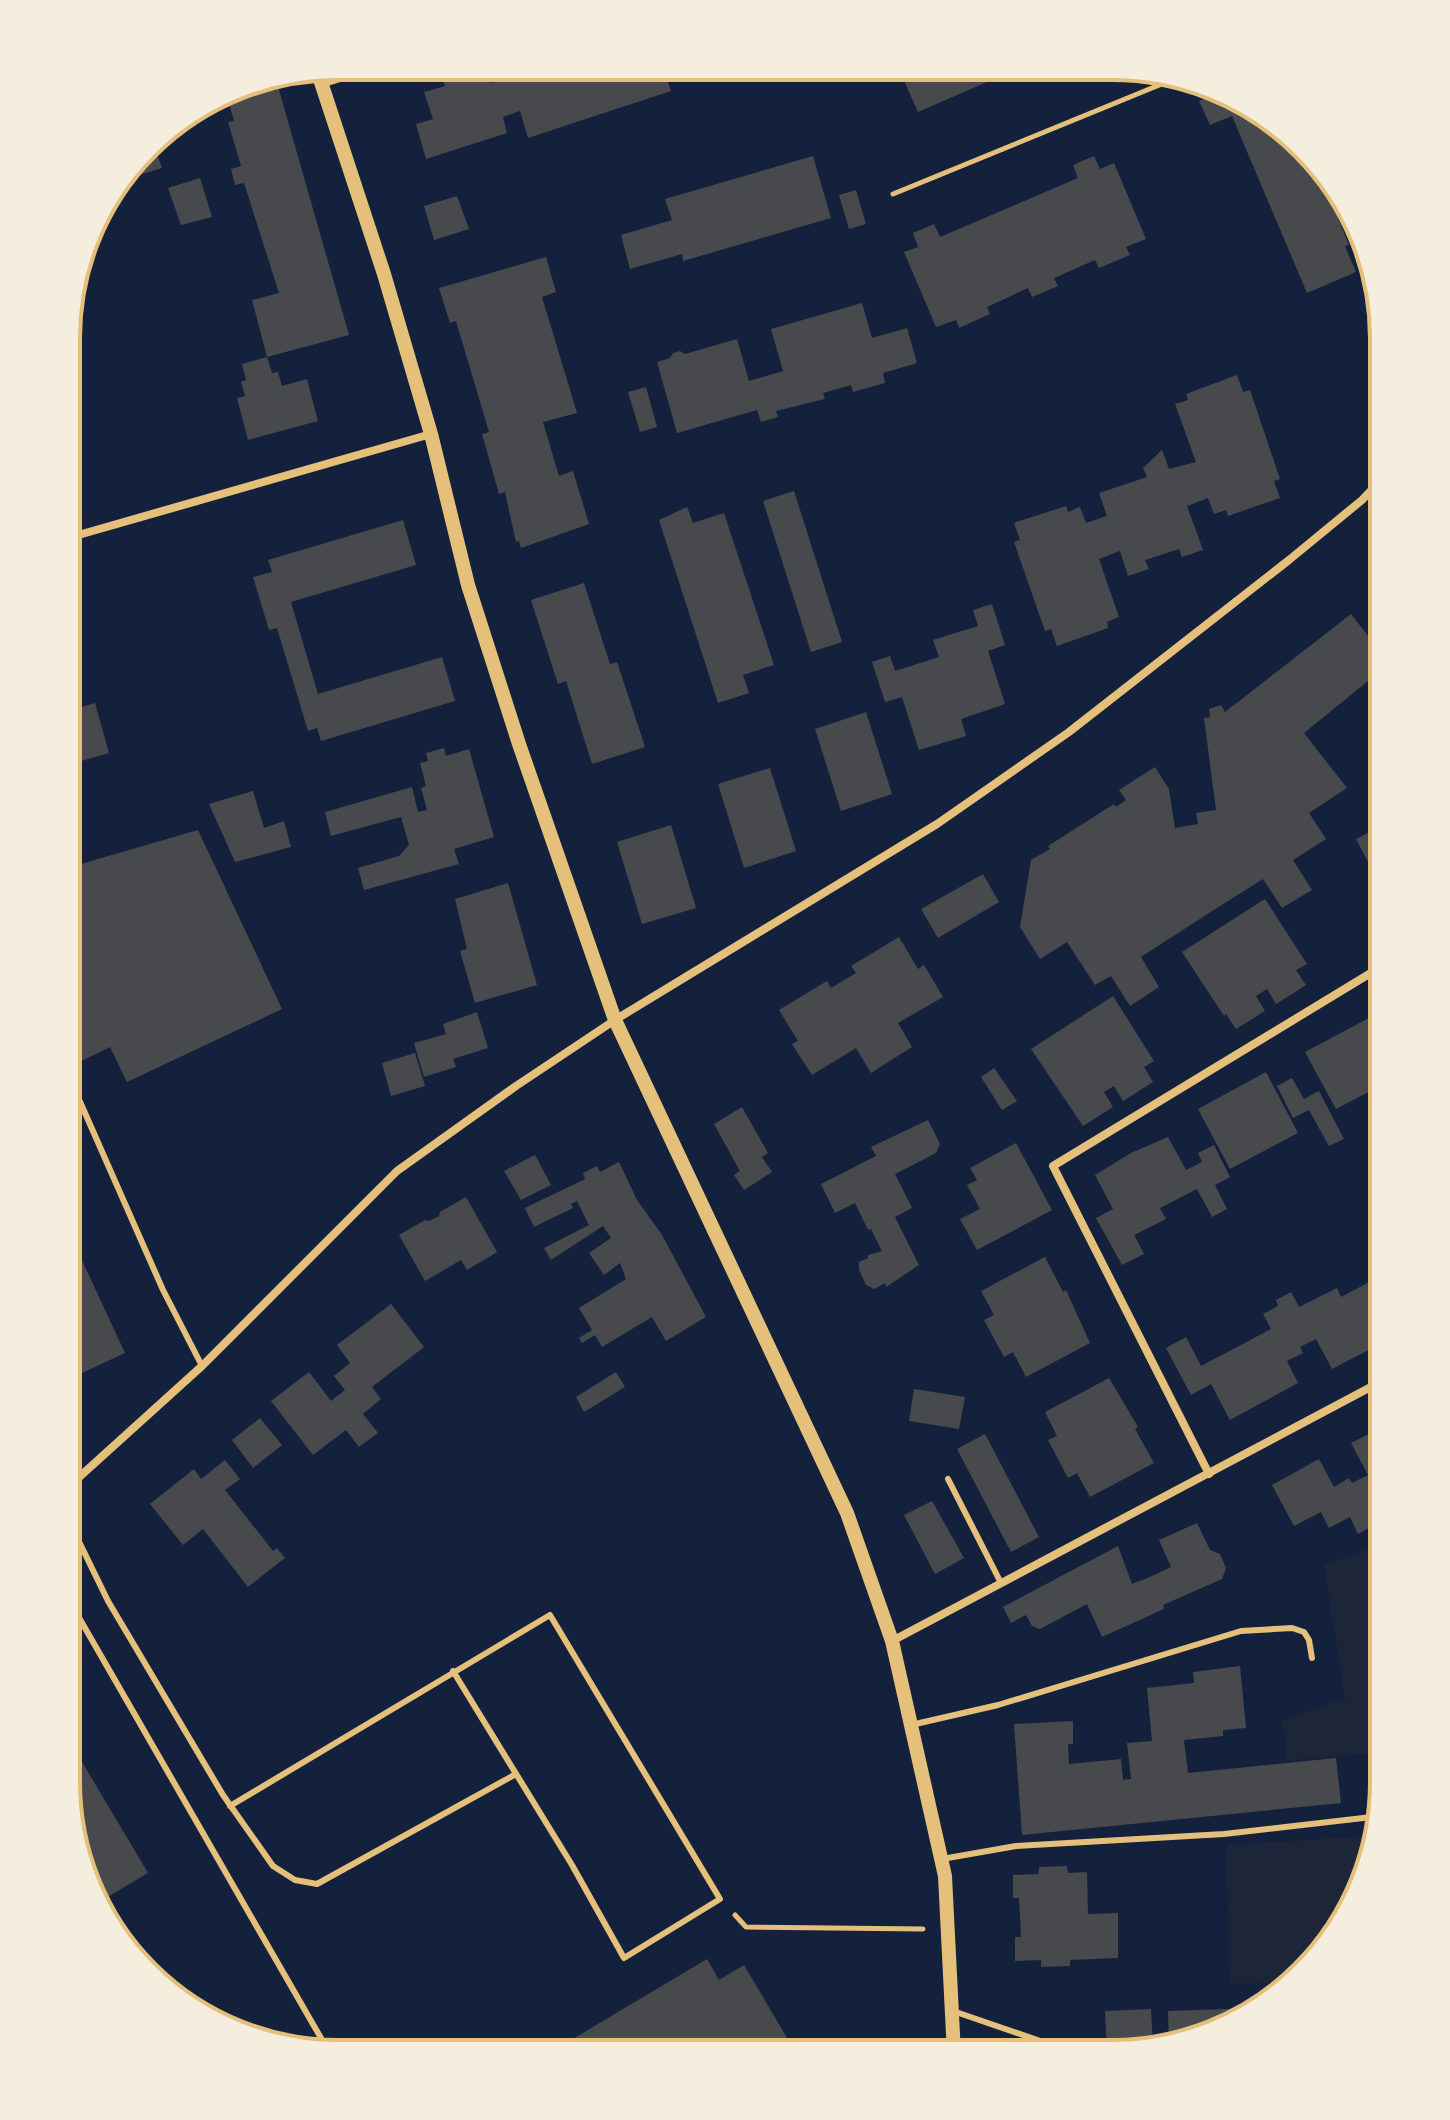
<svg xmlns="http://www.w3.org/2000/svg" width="1450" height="2120" viewBox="0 0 1450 2120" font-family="Commissioner,sans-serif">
	<rect width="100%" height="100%" fill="#14213d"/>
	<g fill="#1d2539">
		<polygon points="1383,1544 1383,1752 1287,1761 1283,1720 1345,1698 1324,1565"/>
		<polygon points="1371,1836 1338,1933 1295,1982 1229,1984 1227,1845"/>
	</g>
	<g fill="#48494c">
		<polygon points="452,66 463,66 467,79 488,72 492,83 542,67 663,67 671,91 528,138 520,111 503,117 507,133 426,159 416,124 433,119 424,92 445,86 440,70"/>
		<polygon points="890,68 1019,68 918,112 901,74 894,75"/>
		<polygon points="275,76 349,335 267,357 252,300 279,293 244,183 235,185 231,169 241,166 228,122 234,121 229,104 211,109 209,104 250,81"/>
		<polygon points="1212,95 1277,122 1312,168 1324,195 1328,194 1349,245 1345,246 1356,272 1307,293 1232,116 1210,125 1199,101"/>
		<polygon points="152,141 162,168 119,181"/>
		<polygon points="813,156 831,218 683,261 682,254 630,269 621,235 672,220 665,199"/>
		<polygon points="1094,156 1100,169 1114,163 1146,239 1126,247 1130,255 1099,268 1095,260 1054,278 1058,286 1032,297 1028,288 987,307 990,314 959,328 956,320 936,327 904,252 918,247 913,233 934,224 940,237 1078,178 1073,165"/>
		<polygon points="200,178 212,217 181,225 168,188"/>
		<polygon points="856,190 866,224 849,229 839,195"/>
		<polygon points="457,196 469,229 434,240 424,206"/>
		<polygon points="546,257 556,292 542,297 577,413 543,422 559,476 573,471 589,524 521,548 519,541 516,542 505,492 499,494 482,434 489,432 456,321 450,323 439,288"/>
		<polygon points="862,303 872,338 907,328 917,363 883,373 885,383 853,392 851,385 823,393 825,399 776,411 778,417 761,422 757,410 677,433 657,362 670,358 673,353 680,351 685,354 737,339 749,381 783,371 771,329"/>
		<polygon points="267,357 272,373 278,372 282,386 307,379 318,421 248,440 237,398 245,396 241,382 246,380 242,364"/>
		<polygon points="1237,375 1243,392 1250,390 1280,479 1274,481 1280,498 1228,516 1226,510 1214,514 1208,498 1187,506 1203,550 1182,557 1179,549 1145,560 1149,569 1128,576 1120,551 1099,559 1119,617 1107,622 1108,628 1057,646 1051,629 1045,631 1014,542 1020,540 1014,523 1066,506 1068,512 1080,507 1086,523 1107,516 1099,493 1147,477 1143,468 1162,450 1169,469 1196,462 1175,404 1188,400 1186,394"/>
		<polygon points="646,387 657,427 640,432 628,392"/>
		<polygon points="794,491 842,642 811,652 763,501"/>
		<polygon points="687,507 693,523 724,513 774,665 743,675 749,693 718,703 659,520"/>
		<polygon points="403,520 416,565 291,602 318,694 442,657 455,701 321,741 317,728 308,731 277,628 269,630 253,577 272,572 268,560"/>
		<polygon points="584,583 610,664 617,662 645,747 592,764 566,681 558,684 531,600"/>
		<polygon points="992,604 1005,645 988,651 1005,704 961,719 966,736 919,750 902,697 885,702 872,662 890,656 895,671 939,657 933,640 978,626 973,610"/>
		<polygon points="1351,614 1384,656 1384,668 1304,733 1347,788 1309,813 1326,839 1293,860 1312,890 1282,908 1263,879 1209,913 1141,957 1159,987 1130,1006 1111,976 1095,985 1067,942 1040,959 1020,927 1031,860 1050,849 1048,846 1114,804 1116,807 1126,800 1119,790 1155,767 1169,789 1175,828 1198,824 1196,813 1216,810 1204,718 1210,717 1209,709 1221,705 1225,712"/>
		<polygon points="95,703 109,753 78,762 68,731 68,711"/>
		<polygon points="866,712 892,794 841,811 815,729"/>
		<polygon points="444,748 446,756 469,749 494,837 454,849 459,864 364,890 358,868 399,856 409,845 401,817 331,836 325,812 412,787 418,812 427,810 421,788 426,786 420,763 428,761 426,753"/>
		<polygon points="1384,756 1384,789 1371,762"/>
		<polygon points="770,768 796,851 744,868 718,784"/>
		<polygon points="253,791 264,828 284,821 291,847 235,862 209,804"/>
		<polygon points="671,825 696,908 642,924 617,842"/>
		<polygon points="1384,825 1384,892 1356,839"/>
		<polygon points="198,830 282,1009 127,1082 110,1047 67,1068 67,868"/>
		<polygon points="983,874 999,902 938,938 921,909"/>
		<polygon points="508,883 537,985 475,1003 460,951 467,949 455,899"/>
		<polygon points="1265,899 1307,964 1296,970 1306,985 1276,1004 1267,989 1256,996 1265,1011 1236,1029 1226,1014 1224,1016 1182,952"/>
		<polygon points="899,937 918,969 924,965 943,997 898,1023 912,1047 871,1073 856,1048 812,1075 792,1044 798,1041 779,1010 827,981 831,988 856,973 851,966"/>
		<polygon points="1113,996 1154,1061 1144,1067 1153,1082 1123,1101 1114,1086 1104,1092 1113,1107 1083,1126 1031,1049"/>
		<polygon points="477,1012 488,1048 453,1059 456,1067 424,1077 414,1043 446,1034 443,1024"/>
		<polygon points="1369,1018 1384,1047 1384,1084 1336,1109 1305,1052"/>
		<polygon points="415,1053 425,1086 391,1096 382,1063"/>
		<polygon points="994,1068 1017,1101 1002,1110 981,1077"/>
		<polygon points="1266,1072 1298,1133 1230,1169 1198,1109"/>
		<polygon points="1292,1078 1304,1099 1319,1091 1344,1139 1329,1146 1309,1110 1293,1118 1277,1086"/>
		<polygon points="742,1107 768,1153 762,1157 772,1172 744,1190 734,1175 740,1171 714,1124"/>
		<polygon points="928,1120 940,1144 936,1153 895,1174 912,1208 895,1217 919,1265 886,1287 885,1283 874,1289 866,1285 859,1270 859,1262 868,1258 868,1255 882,1251 871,1229 868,1230 855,1203 835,1213 821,1184 876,1156 871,1147"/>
		<polygon points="1168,1137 1186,1170 1202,1162 1198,1153 1214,1145 1230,1177 1215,1185 1227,1209 1212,1217 1197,1189 1160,1208 1166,1219 1134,1235 1144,1254 1122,1265 1096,1218 1113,1209 1095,1175 1131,1153"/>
		<polygon points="1016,1143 1052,1210 977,1250 960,1219 980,1209 967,1185 977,1180 970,1168"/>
		<polygon points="535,1155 551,1185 521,1200 504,1171"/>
		<polygon points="619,1162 637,1200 662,1235 706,1317 666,1341 652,1317 602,1347 595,1335 582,1343 579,1338 592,1330 579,1308 626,1279 620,1263 604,1275 589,1253 611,1238 603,1226 551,1260 544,1248 589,1225 577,1201 571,1204 573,1208 534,1227 525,1208 585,1179 583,1173 597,1166 600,1172"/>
		<polygon points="466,1197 497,1252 467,1270 461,1260 425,1281 399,1235 425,1220 429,1221 439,1216 440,1212"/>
		<polygon points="67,1228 125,1353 67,1380"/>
		<polygon points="1045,1257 1063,1292 1066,1290 1090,1343 1026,1377 1013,1352 1004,1357 984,1320 994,1315 981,1291"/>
		<polygon points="1384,1260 1384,1342 1332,1369 1316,1339 1300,1347 1303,1353 1287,1361 1298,1383 1230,1420 1211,1384 1191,1395 1166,1348 1186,1337 1201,1366 1271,1329 1263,1314 1278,1306 1276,1300 1291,1292 1299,1307 1337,1288 1341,1297 1375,1279 1369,1268"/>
		<polygon points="391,1304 424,1347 372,1387 381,1399 363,1414 378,1433 359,1447 346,1430 313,1455 271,1401 309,1372 331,1401 345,1390 334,1376 350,1363 337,1345"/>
		<polygon points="616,1372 625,1387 584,1412 576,1397"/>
		<polygon points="1109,1378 1138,1427 1135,1429 1154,1463 1090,1497 1077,1473 1068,1478 1048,1440 1057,1436 1045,1412"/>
		<polygon points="914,1389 965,1397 959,1429 909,1421"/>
		<polygon points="260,1418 282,1445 253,1468 232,1440"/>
		<polygon points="1384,1426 1384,1499 1381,1501 1384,1507 1369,1515 1374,1525 1358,1534 1350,1517 1329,1528 1321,1512 1294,1526 1272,1485 1319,1459 1334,1487 1349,1478 1352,1483 1368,1475 1351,1443"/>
		<polygon points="985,1434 1039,1537 1011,1552 957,1449"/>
		<polygon points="225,1460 240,1479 225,1490 273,1551 277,1548 285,1558 248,1587 203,1529 183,1545 150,1504 194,1469 201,1479"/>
		<polygon points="932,1501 964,1558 935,1574 904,1515"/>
		<polygon points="1197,1523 1210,1550 1220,1554 1226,1568 1222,1579 1163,1605 1164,1609 1102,1637 1087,1604 1040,1629 1032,1626 1026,1615 1011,1623 1003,1607 1118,1546 1132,1584 1150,1577 1171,1567 1159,1540"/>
		<polygon points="1240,1666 1246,1728 1223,1730 1223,1736 1184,1740 1188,1773 1336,1758 1341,1803 1022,1835 1014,1724 1073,1721 1073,1744 1068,1744 1069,1764 1121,1759 1123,1780 1131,1779 1127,1743 1152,1741 1147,1688 1194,1683 1193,1672"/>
		<polygon points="66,1735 148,1873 99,1902 87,1887 66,1782"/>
		<polygon points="1067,1866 1068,1873 1087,1872 1088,1914 1118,1913 1118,1958 1070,1960 1070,1966 1041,1967 1041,1960 1015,1961 1015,1937 1021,1937 1019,1898 1013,1898 1013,1875 1038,1874 1039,1867"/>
		<polygon points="707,1959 719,1980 744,1965 796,2053 571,2052 566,2043"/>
		<polygon points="1257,2008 1217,2033 1169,2043 1168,2011"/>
		<polygon points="1151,2009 1153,2046 1120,2052 1120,2050 1107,2050 1105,2011"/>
	</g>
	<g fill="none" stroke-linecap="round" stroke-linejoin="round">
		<g stroke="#e5c07b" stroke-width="5">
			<polyline points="893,194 1174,79"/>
			<polyline points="735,1915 746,1927 923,1929"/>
		</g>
		<g stroke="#e5c07b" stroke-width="6">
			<polyline points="74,1088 163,1290 202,1366"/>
			<polyline points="67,1452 79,1478"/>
			<polyline points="948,1479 1001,1583"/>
			<polyline points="66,1515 108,1601 223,1795 273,1866 295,1880 317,1884 516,1774"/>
			<polyline points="66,1595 329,2052"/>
			<polyline points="911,1725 998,1705 1241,1631 1292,1628 1304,1632 1309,1640 1312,1658"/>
			<polyline points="230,1806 550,1615 720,1899 624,1958 572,1865 453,1671"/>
			<polyline points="942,1859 1016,1846 1224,1834 1372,1817"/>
			<polyline points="953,2011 1055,2046 1056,2054"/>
		</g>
		<g stroke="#e5c07b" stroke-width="8">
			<polyline points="321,84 378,66"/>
			<polyline points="68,538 431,434"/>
			<polyline points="1209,1474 1053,1166 1384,965"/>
			<polyline points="66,1489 202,1366 397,1171 516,1086 615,1020 937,824 1069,732 1289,560 1362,500 1384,477"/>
			<polyline points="892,1641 1384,1380"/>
		</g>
		<polyline stroke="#e5c07b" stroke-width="14" points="317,70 384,274 431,434 468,585 519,744 615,1020 847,1513 892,1641 945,1876 954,2054"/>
	</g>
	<path d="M0 0H1450V2120H0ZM338 80H1112A258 258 0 0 1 1370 338V1782A258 258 0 0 1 1112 2040H338A258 258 0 0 1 80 1782V338A258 258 0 0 1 338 80Z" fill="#f5edde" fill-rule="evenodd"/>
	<path fill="none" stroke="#e5c07b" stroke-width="4" d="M338 80H1112A258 258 0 0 1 1370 338V1782A258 258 0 0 1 1112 2040H338A258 258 0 0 1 80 1782V338A258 258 0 0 1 338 80Z"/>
</svg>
